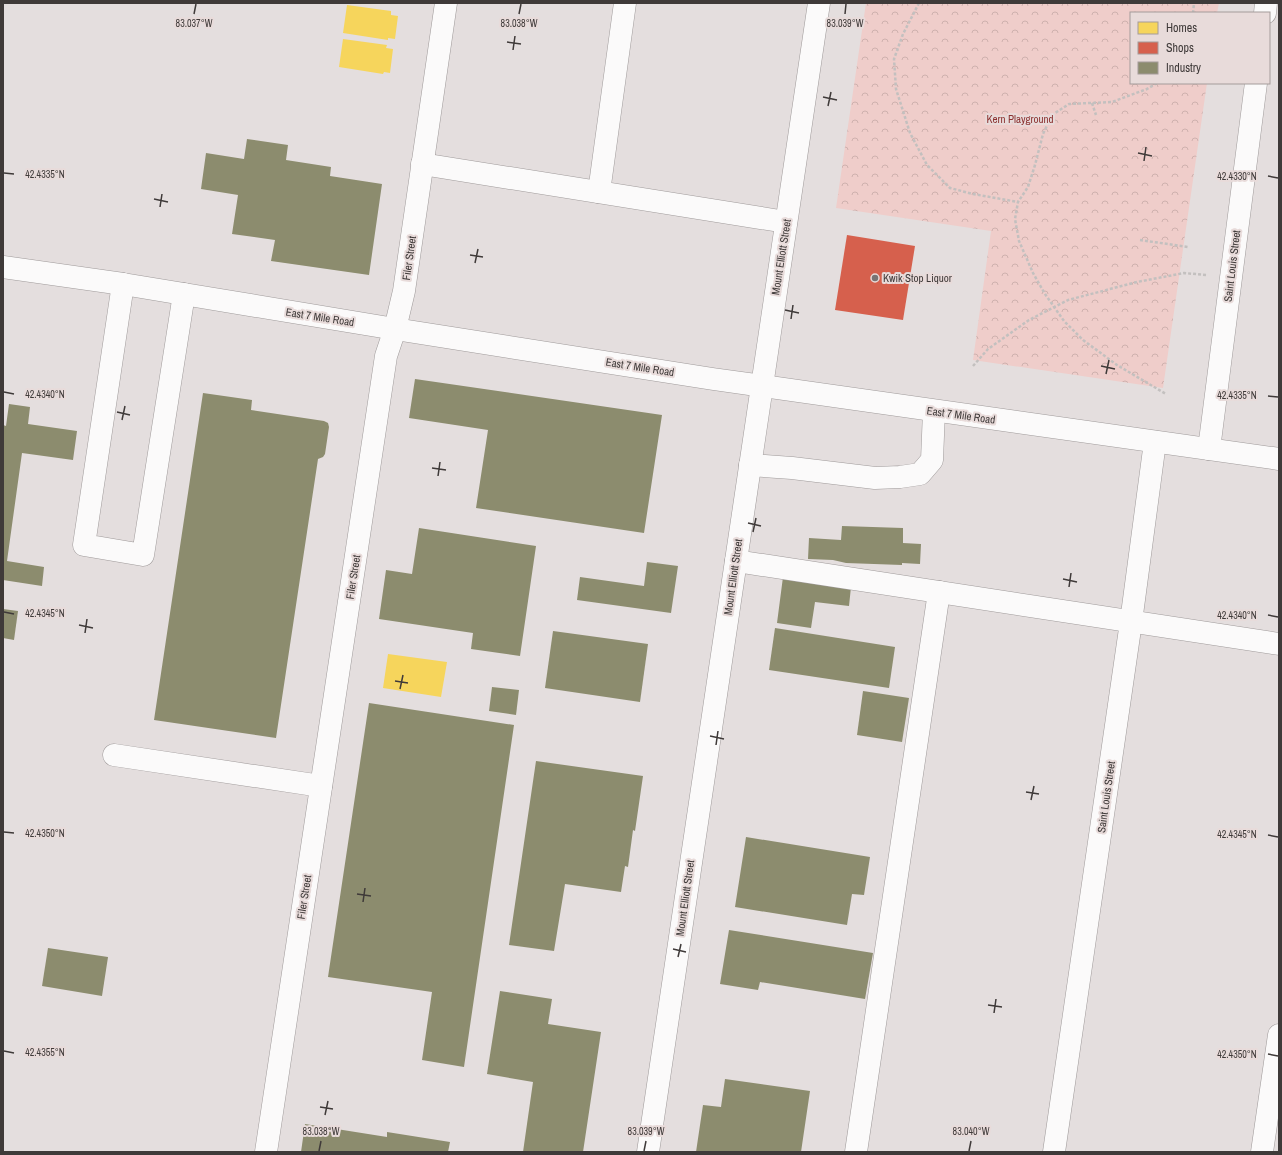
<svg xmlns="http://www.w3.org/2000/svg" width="1282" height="1155" viewBox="0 0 1282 1155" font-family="'Archivo Narrow',sans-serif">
	<defs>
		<pattern id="park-crowns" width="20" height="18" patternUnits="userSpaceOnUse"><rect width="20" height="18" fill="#efcdca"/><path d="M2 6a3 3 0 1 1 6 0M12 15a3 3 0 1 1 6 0" fill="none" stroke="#ceb1ae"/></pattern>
	</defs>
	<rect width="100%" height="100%" fill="#e4dede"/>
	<polygon fill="url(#park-crowns)" points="866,3 1219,3 1217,13 1131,13 1131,83 1207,83 1163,388 973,360 991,231 836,208"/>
	<g fill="#f6d55c">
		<polygon points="347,5 391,11 391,15 398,16 395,39 388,38 388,40 343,33"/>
		<polygon points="343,39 387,45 386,48 393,49 390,73 384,72 383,74 339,67"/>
		<polygon points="388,654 447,662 441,697 383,688"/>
	</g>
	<polygon fill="#d6604d" points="847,235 915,246 903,320 835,310"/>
	<g fill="#8c8c6e">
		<polygon points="247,139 288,145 286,160 331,167 330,176 382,184 369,275 271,261 275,240 232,234 238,195 201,189 206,153 244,159"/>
		<polygon points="415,379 662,415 644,533 476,508 488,430 409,418"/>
		<polygon points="203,393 252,400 251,410 324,421 328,423 329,427 325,454 323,457 318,459 276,738 154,720"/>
		<polygon points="9,404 30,407 28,424 77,431 73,460 22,453 7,561 44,567 42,586 3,580 3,425 6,426"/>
		<polygon points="842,526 903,528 903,543 921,544 920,564 902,563 902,565 846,563 833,560 808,559 809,538 841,540"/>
		<polygon points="419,528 536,546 520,656 471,649 473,633 379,619 386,570 412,574"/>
		<polygon points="647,562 678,566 671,613 577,600 580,577 644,586"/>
		<polygon points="783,577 851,587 849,606 815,602 811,628 777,623"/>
		<polygon points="3,609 18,611 14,640 3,638"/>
		<polygon points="775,628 895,647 889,688 769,670"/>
		<polygon points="553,631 648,644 640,702 545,688"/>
		<polygon points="492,687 519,690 516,715 489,711"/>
		<polygon points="863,691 909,698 902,742 857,735"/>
		<polygon points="369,703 514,725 464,1067 422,1060 432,992 328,977"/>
		<polygon points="536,761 643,776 635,831 633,830 628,867 625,866 621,892 565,884 554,951 509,945"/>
		<polygon points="746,837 870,857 864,895 852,894 847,925 735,907"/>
		<polygon points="729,930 873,953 865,999 760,982 758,990 720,984"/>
		<polygon points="48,948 108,957 102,996 42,986"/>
		<polygon points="500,991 552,999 548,1024 601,1032 583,1152 523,1152 533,1082 487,1074"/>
		<polygon points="725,1079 810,1091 801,1152 696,1152 703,1105 721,1107"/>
		<polygon points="305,1124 387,1137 387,1132 450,1142 448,1152 301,1152"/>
	</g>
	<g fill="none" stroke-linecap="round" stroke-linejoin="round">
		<defs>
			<g id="minor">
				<polyline points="1265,13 1266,3"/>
				<polyline points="422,164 786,222"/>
				<polyline points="599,192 625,3"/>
				<polyline points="3,267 123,284 395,329 713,379 1279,459"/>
				<polyline points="123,284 84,545 143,555 184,294"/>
				<polyline points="1209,449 1256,83"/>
				<polyline points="750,465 792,468 875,478 900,477 920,474 932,460 934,411"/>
				<polyline points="736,561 1279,644"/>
				<polyline points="114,755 321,786"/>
				<polyline points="266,1152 386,356 395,329 404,291 446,3"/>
				<polyline points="648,1152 819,3"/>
				<polyline points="856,1152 939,592"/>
				<polyline points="1054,1152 1131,622 1155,442"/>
				<polyline points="1262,1152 1279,1035"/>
			</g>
		</defs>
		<use href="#minor" stroke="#9f9a9a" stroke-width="23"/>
		<g stroke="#c3c0bf" stroke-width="2.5" stroke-dasharray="3 2" stroke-linecap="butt">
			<polyline points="919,3 903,34 894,59 896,89 910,133 927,165 950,188 973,194 1018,202"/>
			<polyline points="1193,13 1194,3"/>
			<polyline points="1157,83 1147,89 1112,102 1069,104 1052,115 1043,134 1035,165 1028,187 1018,202 1015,219 1019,241 1033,273 1045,294 1064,321 1083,340 1117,365 1166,394"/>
			<polyline points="1092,103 1096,115"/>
			<polyline points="1140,240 1188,247"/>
			<polyline points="973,366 988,349 1029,320 1068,300 1137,282 1184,273 1206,275"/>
		</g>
		<use href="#minor" stroke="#fbfafa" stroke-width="22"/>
	</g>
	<path fill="none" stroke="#3f3a39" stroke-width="1.5" d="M194 14 196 4M519 14 521 4M845 14 846 4M507 42 521 44M513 50 515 36M823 97 837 100M828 106 831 92M1138 153 1152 156M1144 161 1146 147M4 173 14 174M1268 176 1278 178M154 199 168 202M160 207 162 194M470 255 483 257M475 263 478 249M785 310 799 313M791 319 793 305M1101 366 1115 369M1106 374 1109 360M4 392 14 394M1268 396 1278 397M117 412 130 415M122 420 125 406M432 468 446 470M438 476 440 462M748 523 761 526M753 532 756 518M1063 579 1077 582M1069 587 1071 573M4 612 14 614M1268 615 1278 617M79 625 93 628M85 633 87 619M395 681 408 683M400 689 403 675M710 736 724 739M716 745 718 731M1026 792 1039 794M1031 800 1034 786M4 832 14 833M1268 835 1278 837M357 894 371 896M363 902 365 888M673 949 686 952M678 957 681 944M988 1005 1002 1007M994 1013 996 999M4 1051 14 1053M1268 1054 1278 1056M320 1107 333 1109M325 1115 328 1101M319 1151 321 1141M644 1151 646 1141M969 1151 971 1141"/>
	<circle fill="#797373" stroke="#e8dbda" stroke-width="1.5" cx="875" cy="278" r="4"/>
	<g text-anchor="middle" stroke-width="4" stroke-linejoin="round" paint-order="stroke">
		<g font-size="11" fill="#8c3231" stroke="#e8dbda">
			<text x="1020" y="123">Kern Playground</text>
		</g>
		<g font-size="11" fill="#3f3a39" stroke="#e8dbda">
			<text transform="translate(781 257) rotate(-81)" y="4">Mount Elliott Street</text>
			<text transform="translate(409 258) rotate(-82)" y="4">Filer Street</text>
			<text transform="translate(1232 266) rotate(-83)" y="4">Saint Louis Street</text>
			<text transform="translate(320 317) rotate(9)" y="4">East 7 Mile Road</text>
			<text transform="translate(640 367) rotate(9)" y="4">East 7 Mile Road</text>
			<text transform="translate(961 415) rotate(8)" y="4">East 7 Mile Road</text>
			<text transform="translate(353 577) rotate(-81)" y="4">Filer Street</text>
			<text transform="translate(733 577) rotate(-82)" y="4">Mount Elliott Street</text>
			<text transform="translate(1106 797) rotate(-82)" y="4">Saint Louis Street</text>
			<text transform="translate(304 897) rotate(-81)" y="4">Filer Street</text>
			<text transform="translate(685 898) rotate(-82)" y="4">Mount Elliott Street</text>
		</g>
		<g font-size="11" fill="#3f3a39" stroke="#e8dbda" text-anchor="start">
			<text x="883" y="282">Kwik Stop Liquor</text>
		</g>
	</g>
	<g font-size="10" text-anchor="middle" fill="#3f3a39" stroke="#e8dbda" stroke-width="4" stroke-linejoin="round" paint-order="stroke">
		<text x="194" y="27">83.037°W</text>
		<text x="519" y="27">83.038°W</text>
		<text x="845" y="27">83.039°W</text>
		<text x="45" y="178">42.4335°N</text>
		<text x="1237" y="180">42.4330°N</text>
		<text x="45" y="398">42.4340°N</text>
		<text x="1237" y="399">42.4335°N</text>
		<text x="45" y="617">42.4345°N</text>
		<text x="1237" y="619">42.4340°N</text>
		<text x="45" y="837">42.4350°N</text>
		<text x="1237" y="838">42.4345°N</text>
		<text x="45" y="1056">42.4355°N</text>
		<text x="1237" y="1058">42.4350°N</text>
		<text x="321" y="1135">83.038°W</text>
		<text x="646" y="1135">83.039°W</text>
		<text x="971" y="1135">83.040°W</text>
	</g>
	<rect width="1282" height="1155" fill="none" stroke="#3f3a39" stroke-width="8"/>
	<rect x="1130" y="12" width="140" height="72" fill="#e8dbda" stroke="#a49b9a"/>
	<rect x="1138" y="22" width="20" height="12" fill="#f6d55c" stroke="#a49b9a"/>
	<text x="1166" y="32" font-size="12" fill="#3f3a39">Homes</text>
	<rect x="1138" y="42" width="20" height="12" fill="#d6604d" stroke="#a49b9a"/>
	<text x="1166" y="52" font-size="12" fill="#3f3a39">Shops</text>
	<rect x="1138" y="62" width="20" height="12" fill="#8c8c6e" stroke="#a49b9a"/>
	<text x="1166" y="72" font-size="12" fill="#3f3a39">Industry</text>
</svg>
